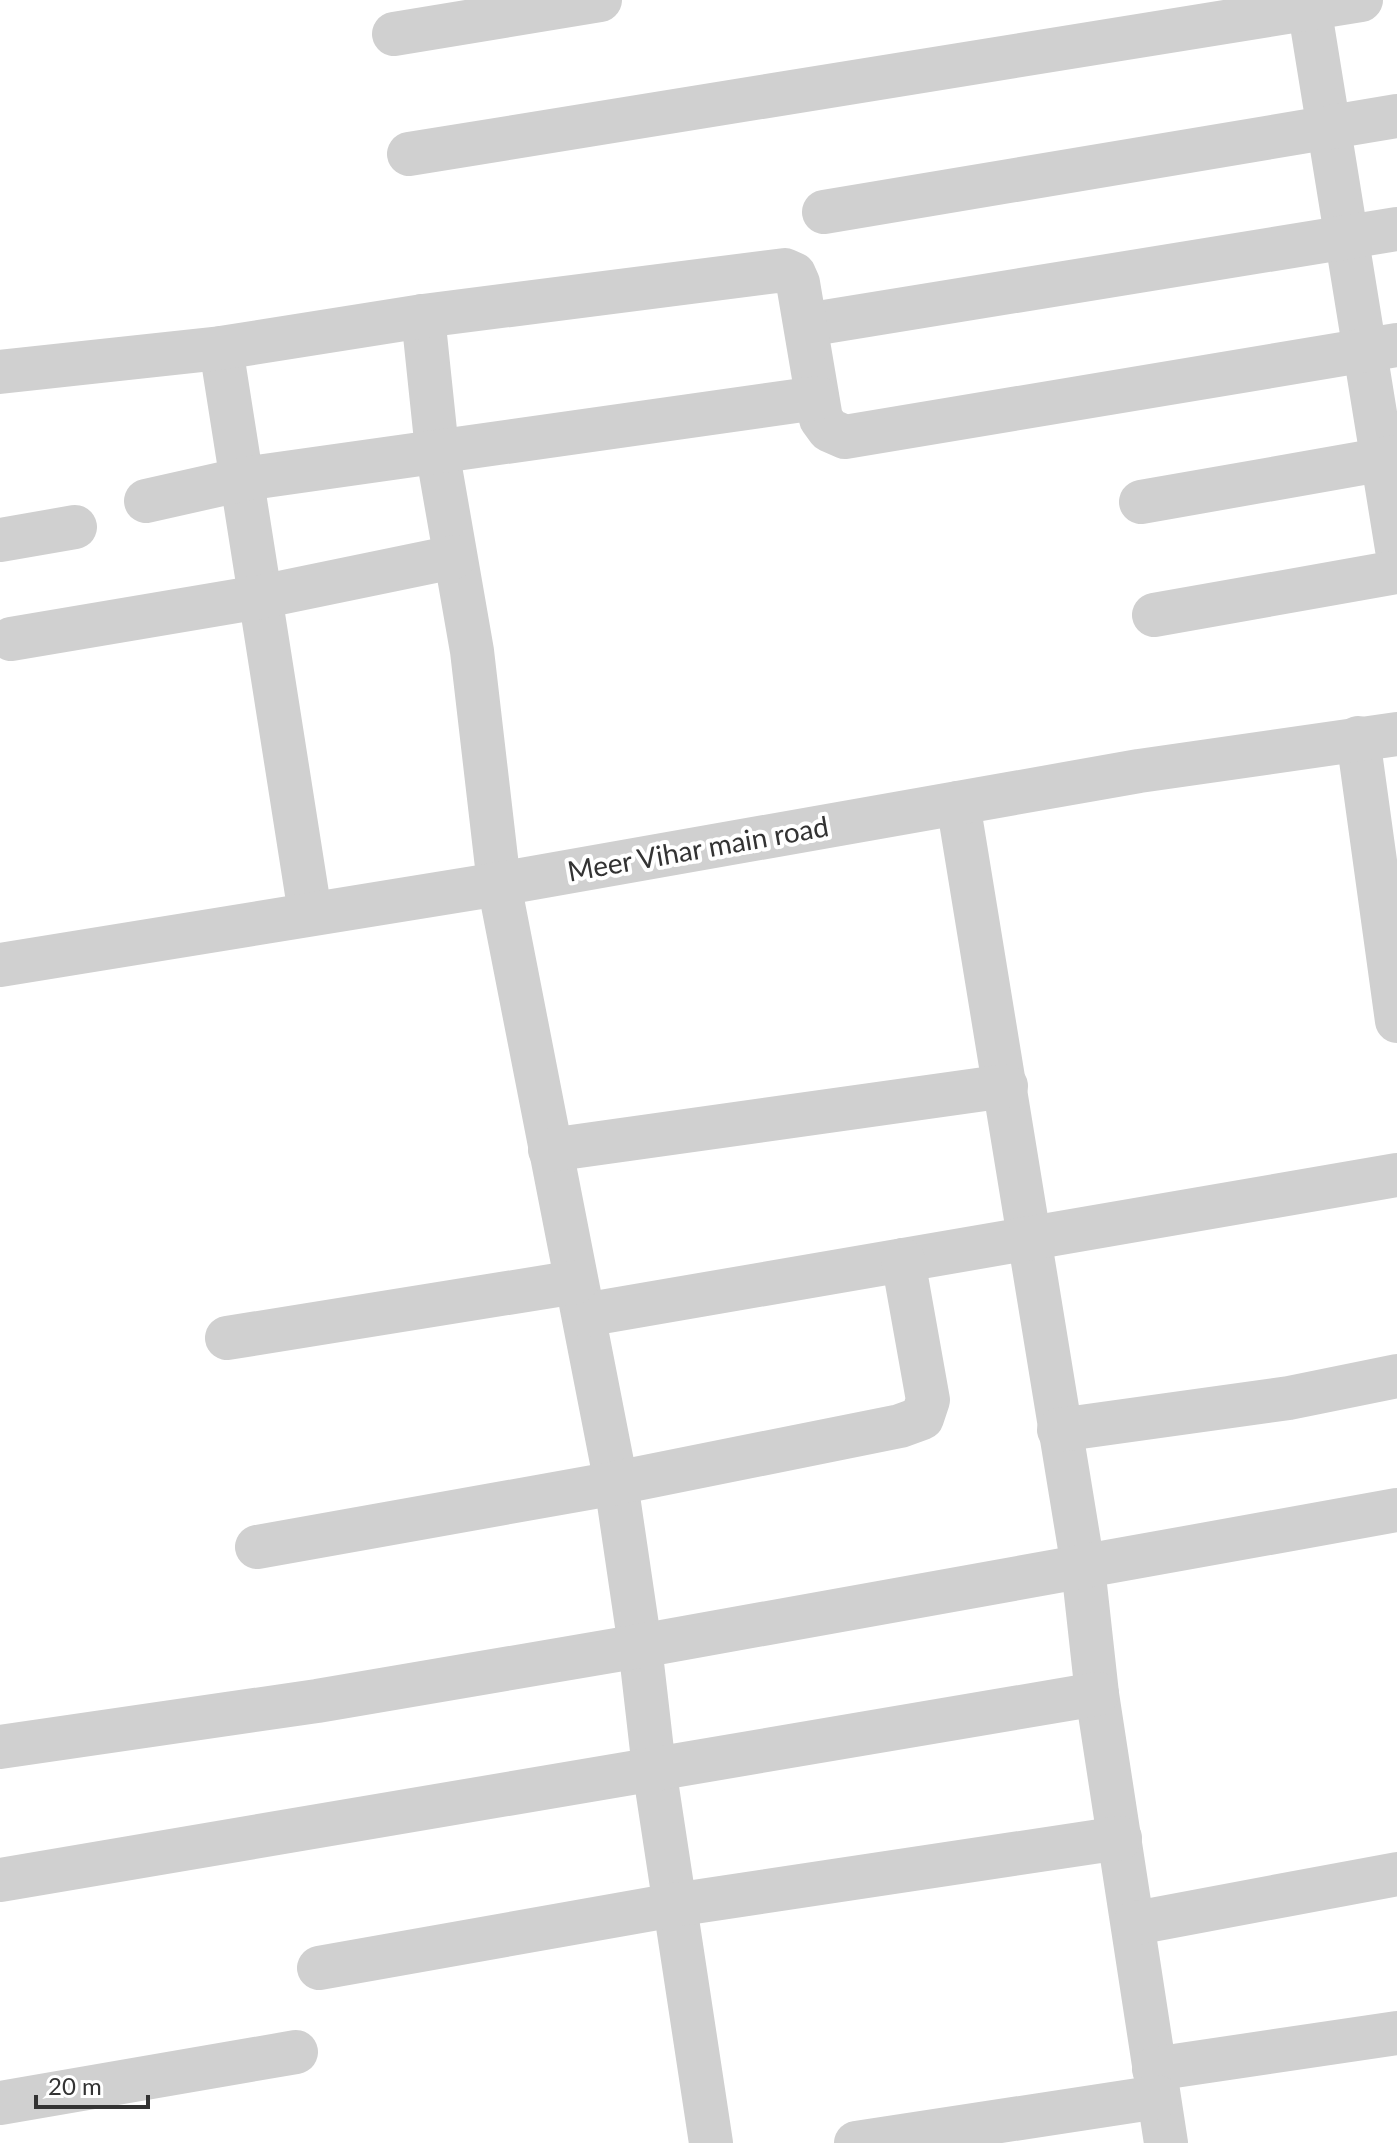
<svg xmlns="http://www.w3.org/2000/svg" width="1397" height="2143" viewBox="0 0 1397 2143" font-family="Lato,sans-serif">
	<rect width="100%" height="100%" fill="#fff"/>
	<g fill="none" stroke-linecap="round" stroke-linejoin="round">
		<g stroke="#d0d0d0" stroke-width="44">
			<polyline points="1308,0 1397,549"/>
			<polyline points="394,34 600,0"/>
			<polyline points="409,154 1361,0"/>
			<polyline points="824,212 1397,116"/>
			<polyline points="423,316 437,450 472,651 499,884 616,1483 640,1646 654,1768 711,2143"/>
			<polyline points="806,325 1397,229"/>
			<polyline points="221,348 310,913"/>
			<polyline points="0,372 221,348 423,316 785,270 794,274 798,283 821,419 829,430 845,437 1397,345"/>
			<polyline points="146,501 244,479 817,398"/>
			<polyline points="1141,502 1397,457"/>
			<polyline points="0,540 75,527"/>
			<polyline points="1154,615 1397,572"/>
			<polyline points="11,639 260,597 454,557"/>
			<polyline points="1358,738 1397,1021"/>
			<polyline points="958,803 1083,1567 1097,1694 1166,2143"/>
			<polyline points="0,965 499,884 1139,771 1397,734"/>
			<polyline points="550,1150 1006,1086"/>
			<polyline points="584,1315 1397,1175"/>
			<polyline points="227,1338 576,1282"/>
			<polyline points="1059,1430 1289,1398 1397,1376"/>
			<polyline points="257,1547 616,1483 900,1426 922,1418 928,1400 903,1260"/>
			<polyline points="0,1747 317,1701 640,1646 1397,1510"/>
			<polyline points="0,1880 1097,1694"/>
			<polyline points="1135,1923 1397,1874"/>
			<polyline points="319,1968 674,1905 1120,1838"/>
			<polyline points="1154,2069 1397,2033"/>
			<polyline points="0,2103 296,2052"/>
			<polyline points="856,2143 1158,2097"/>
		</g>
	</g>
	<g text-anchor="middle" stroke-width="8" stroke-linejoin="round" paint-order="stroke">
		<g font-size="28" fill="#333" stroke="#fff">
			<text transform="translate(698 849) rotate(-10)" y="10">Meer Vihar main road</text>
		</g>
	</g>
	<path d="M36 2095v12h112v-12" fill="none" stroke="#333333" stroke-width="4"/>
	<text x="48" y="2095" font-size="24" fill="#333333" stroke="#ffffff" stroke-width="6" paint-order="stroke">20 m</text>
</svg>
